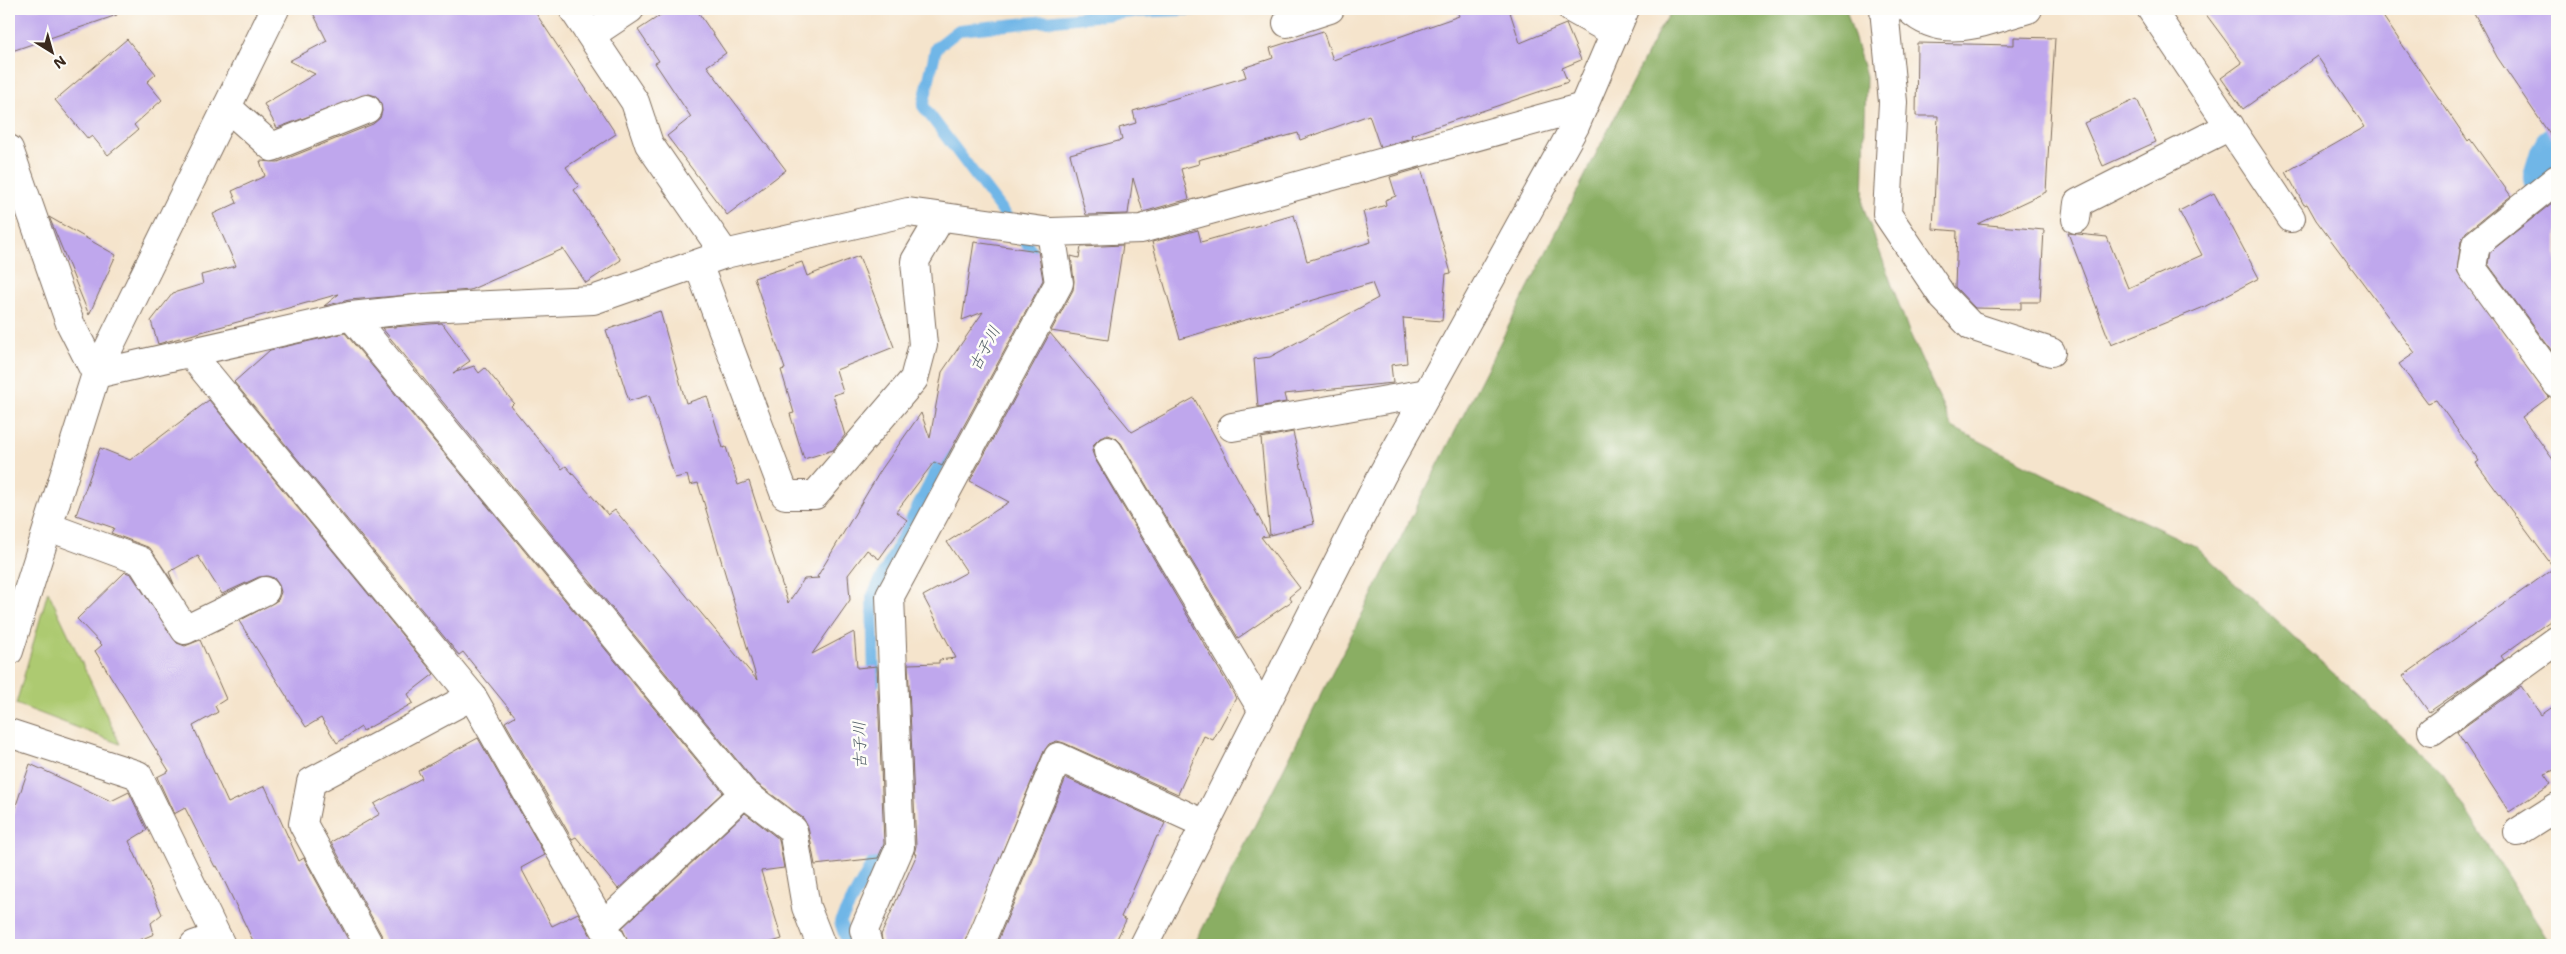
<svg xmlns="http://www.w3.org/2000/svg" width="2566" height="954" viewBox="0 0 2566 954" font-family="'Shantell Sans','Klee One',sans-serif">
	<rect width="100%" height="100%" fill="#fdfcf7"/>
	<filter id="ink" filterUnits="userSpaceOnUse"><feTurbulence type="fractalNoise" baseFrequency=".02" numOctaves="2"/><feDisplacementMap in="SourceGraphic" scale="10" xChannelSelector="R" yChannelSelector="G"/><feConvolveMatrix kernelMatrix="1 2 1 2 8 2 1 2 1" color-interpolation-filters="sRGB"/></filter>
	<filter id="wash" filterUnits="userSpaceOnUse"><feTurbulence type="fractalNoise" baseFrequency=".0096" numOctaves="4" result="noise"/><feDisplacementMap in="SourceGraphic" scale="20" xChannelSelector="R" yChannelSelector="G"/><feGaussianBlur stdDeviation="1.12" result="paint"/><feColorMatrix in="noise" values="0 0 0 0 0 0 0 0 0 0 0 0 0 0 0 0 0 1.4 0 .05"/><feComposite in="paint" operator="in"/></filter>
	<g filter="url(#wash)">
		<rect width="100%" height="100%" fill="#f5e4cc"/>
		<polygon fill="#adca71" stroke="#747a48" points="48,591 120,744 16,704"/>
		<polygon fill="#8aae63" stroke="#626c40" points="1673,9 1846,9 1866,76 1863,206 1908,329 1952,427 2044,474 2195,546 2443,774 2551,945 1194,945 1658,32"/>
		<g fill="none" stroke-linecap="round" stroke-linejoin="round">
			<g stroke="#6fb6e7" stroke-width="12">
				<polyline points="1033,267 1030,248 923,106 936,48 959,30 1133,12 1207,9"/>
				<polyline points="874,683 872,597 946,451"/>
				<polyline points="848,945 840,922 877,855 877,843"/>
			</g>
			<polyline stroke="#6fb6e7" stroke-width="46" points="2557,148 2552,157 2546,177 2557,191"/>
		</g>
		<g id="blocks">
			<g fill="#bfa7ed">
				<polygon points="9,9 116,9 117,15 9,52"/>
				<polygon points="311,9 533,9 616,134 566,167 579,186 574,190 621,260 586,283 563,249 470,290 349,300 324,306 339,294 158,344 151,321 173,293 203,284 201,275 236,266 213,214 237,203 232,191 265,176 260,161 278,162 373,124 380,118 382,111 381,103 376,96 369,94 277,128 264,104 315,74 289,61 327,41"/>
				<polygon points="670,9 696,9 726,53 707,66 786,170 727,215 667,136 691,117 655,63 659,61 638,30"/>
				<polygon points="1456,9 1509,9 1520,43 1566,24 1581,60 1562,68 1568,82 1411,135 1412,138 1380,147 1369,115 1300,140 1298,133 1198,160 1199,164 1181,169 1189,199 1143,212 1133,178 1128,214 1086,215 1070,154 1122,140 1119,128 1136,123 1133,111 1246,77 1243,68 1273,58 1270,48 1323,31 1333,60 1459,16"/>
				<polygon points="2202,9 2378,9 2468,141 2470,139 2511,196 2466,232 2461,241 2457,271 2549,397 2522,417 2557,465 2557,616 2501,656 2504,660 2429,712 2403,676 2554,568 2476,463 2479,461 2436,400 2428,403 2399,364 2415,353 2316,220 2307,204 2304,205 2286,172 2365,127 2317,56 2243,109 2221,78 2242,63"/>
				<polygon points="2472,9 2557,9 2557,145 2497,57"/>
				<polygon points="2014,37 2055,38 2046,192 1978,224 2044,230 2040,302 2021,302 2021,309 1975,308 1955,287 1957,231 1933,229 1938,116 1916,116 1917,43 2014,45"/>
				<polygon points="127,39 156,74 147,82 162,100 134,125 138,130 108,155 92,136 88,139 55,100"/>
				<polygon points="2137,99 2156,142 2103,166 2084,123"/>
				<polygon points="1421,168 1451,273 1446,274 1442,321 1403,318 1407,363 1391,365 1393,383 1284,394 1286,402 1258,407 1254,359 1270,357 1378,298 1372,283 1180,339 1152,242 1198,230 1201,242 1294,215 1307,261 1371,242 1363,212 1386,205 1385,200 1396,196 1390,177"/>
				<polygon points="2214,193 2259,278 2204,307 2111,345 2068,233 2107,237 2128,288 2202,255 2179,211"/>
				<polygon points="2557,199 2557,358 2488,264 2490,252"/>
				<polygon points="49,217 116,255 89,315 50,219"/>
				<polygon points="974,242 1038,251 1043,280 942,466 934,462 896,512 907,520 879,559 867,550 848,575 850,600 812,654 854,632 857,668 877,666 884,844 878,858 815,865 808,827 803,818 755,782 382,328 442,323 470,361 453,373 474,366 479,373 485,368 514,403 511,406 562,469 566,466 608,515 615,510 757,680 698,483 690,485 687,475 675,478 649,395 629,401 606,330 660,311 686,403 707,396 723,448 726,447 738,485 749,481 788,603 804,579 819,578 817,577 881,470 921,413 930,438 942,372 983,312 962,320"/>
				<polygon points="1123,245 1108,340 1051,331 1073,290 1074,281 1071,256 1079,258 1081,247"/>
				<polygon points="859,256 894,347 836,370 843,392 833,395 845,435 833,450 804,459 790,414 794,413 781,370 785,369 754,278 802,262 807,276"/>
				<polygon points="345,333 723,792 618,889 576,837 572,839 505,722 515,716 463,652 459,655 234,382 270,350"/>
				<polygon points="1050,333 1132,432 1194,398 1269,536 1261,537 1300,588 1289,597 1292,601 1238,638 1121,443 1116,438 1108,435 1100,438 1094,444 1092,451 1095,459 1236,698 1213,740 1204,736 1178,794 1064,743 1057,741 1049,744 1044,751 964,945 883,945 881,935 917,854 914,854 916,846 908,664 939,663 939,660 956,658 923,596 967,572 947,542 1009,502 970,481"/>
				<polygon points="209,400 434,674 408,694 413,703 363,731 361,727 337,743 321,718 306,727 239,621 278,600 281,592 279,585 274,578 267,576 259,577 222,594 198,556 169,572 174,584 150,548 111,533 114,528 76,515 100,448 130,460"/>
				<polygon points="1293,432 1314,524 1270,535 1261,438"/>
				<polygon points="125,572 131,574 177,643 185,646 200,640 226,699 215,706 218,712 193,726 228,803 265,786 299,861 304,858 351,945 255,945 217,866 215,867 185,808 174,814 157,777 169,771 95,651 102,645 77,619"/>
				<polygon points="2521,686 2541,715 2557,704 2557,769 2544,774 2551,784 2509,812 2457,732"/>
				<polygon points="478,738 545,855 521,868 552,926 578,913 596,945 385,945 383,938 331,842 380,814 374,804 422,778 418,771"/>
				<polygon points="30,764 111,801 129,792 147,830 129,841 162,914 151,923 154,934 128,945 9,945 9,826"/>
				<polygon points="1066,778 1165,823 1159,836 1157,836 1121,917 1126,920 1114,945 996,945"/>
				<polygon points="745,813 779,839 784,868 761,871 782,939 762,945 630,945 622,928"/>
			</g>
		</g>
	</g>
	<g filter="url(#ink)">
		<use href="#blocks" fill-opacity="0" stroke="#7c6b5b" stroke-width="1"/>
		<g fill="none" stroke-linecap="round" stroke-linejoin="round">
			<defs>
				<g id="minor">
					<polyline points="573,9 635,102 649,144 725,254"/>
					<polyline points="1572,9 1615,33"/>
					<polyline points="1884,9 1893,102 1887,214 1943,297 1971,326 2051,352"/>
					<path d="M1909 9C1944 42 1988 20 2028 9"/>
					<polyline points="2151,9 2291,218"/>
					<polyline points="1287,23 1330,9"/>
					<polyline points="591,35 630,9"/>
					<polyline points="227,107 272,147 367,109"/>
					<polyline points="9,149 70,323 96,374 351,316 426,308 593,300 725,254 908,212 1051,232 1141,229 1583,107"/>
					<polyline points="2557,179 2476,244 2472,268 2557,384"/>
					<polyline points="2076,219 2078,203 2230,126"/>
					<polyline points="698,264 785,495 815,495 914,379 923,345 915,261 941,217"/>
					<polyline points="351,316 744,793 603,925"/>
					<polyline points="191,354 472,696 614,945"/>
					<polyline points="1232,427 1427,393"/>
					<polyline points="1108,451 1263,711"/>
					<polyline points="49,527 141,561 185,630 265,591"/>
					<polyline points="9,651 96,374 275,9"/>
					<polyline points="2432,731 2557,640"/>
					<polyline points="9,733 138,775 221,945"/>
					<polyline points="744,793 793,830 806,907 821,945"/>
					<polyline points="2518,832 2557,807"/>
					<polyline points="194,945 217,937"/>
					<polyline points="369,945 303,824 311,782 472,696"/>
					<polyline points="868,945 864,930 900,847 890,596 1059,283 1051,232"/>
					<polyline points="979,945 1058,757 1205,824"/>
					<polyline points="1144,945 1382,475 1575,126 1625,9"/>
				</g>
			</defs>
			<use href="#minor" stroke="#7c6b5b" stroke-width="30"/>
			<use href="#minor" stroke="#fff" stroke-width="28"/>
		</g>
	</g>
	<g text-anchor="middle" stroke-width="5" stroke-linejoin="round" paint-order="stroke">
		<g font-size="16" font-style="italic" fill="#4d5b64" stroke="#fdfcf7">
			<text transform="translate(984 348) rotate(-62)" y="6">古子川</text>
			<text transform="translate(859 745) rotate(-91)" y="6">古子川</text>
		</g>
	</g>
	<rect width="2566" height="954" fill="none" stroke="#fdfcf7" stroke-width="30"/>
	<g transform="translate(52 52) rotate(143)" stroke="#fdfcf7" stroke-width="4" paint-order="stroke">
	<path d="M0-4L9 19L0 12L-9 19Z" fill="#3b2a1e"/>
	<text y="-8" font-size="14" font-weight="bold" text-anchor="middle" fill="#3b2a1e">N</text>
	</g>
</svg>
